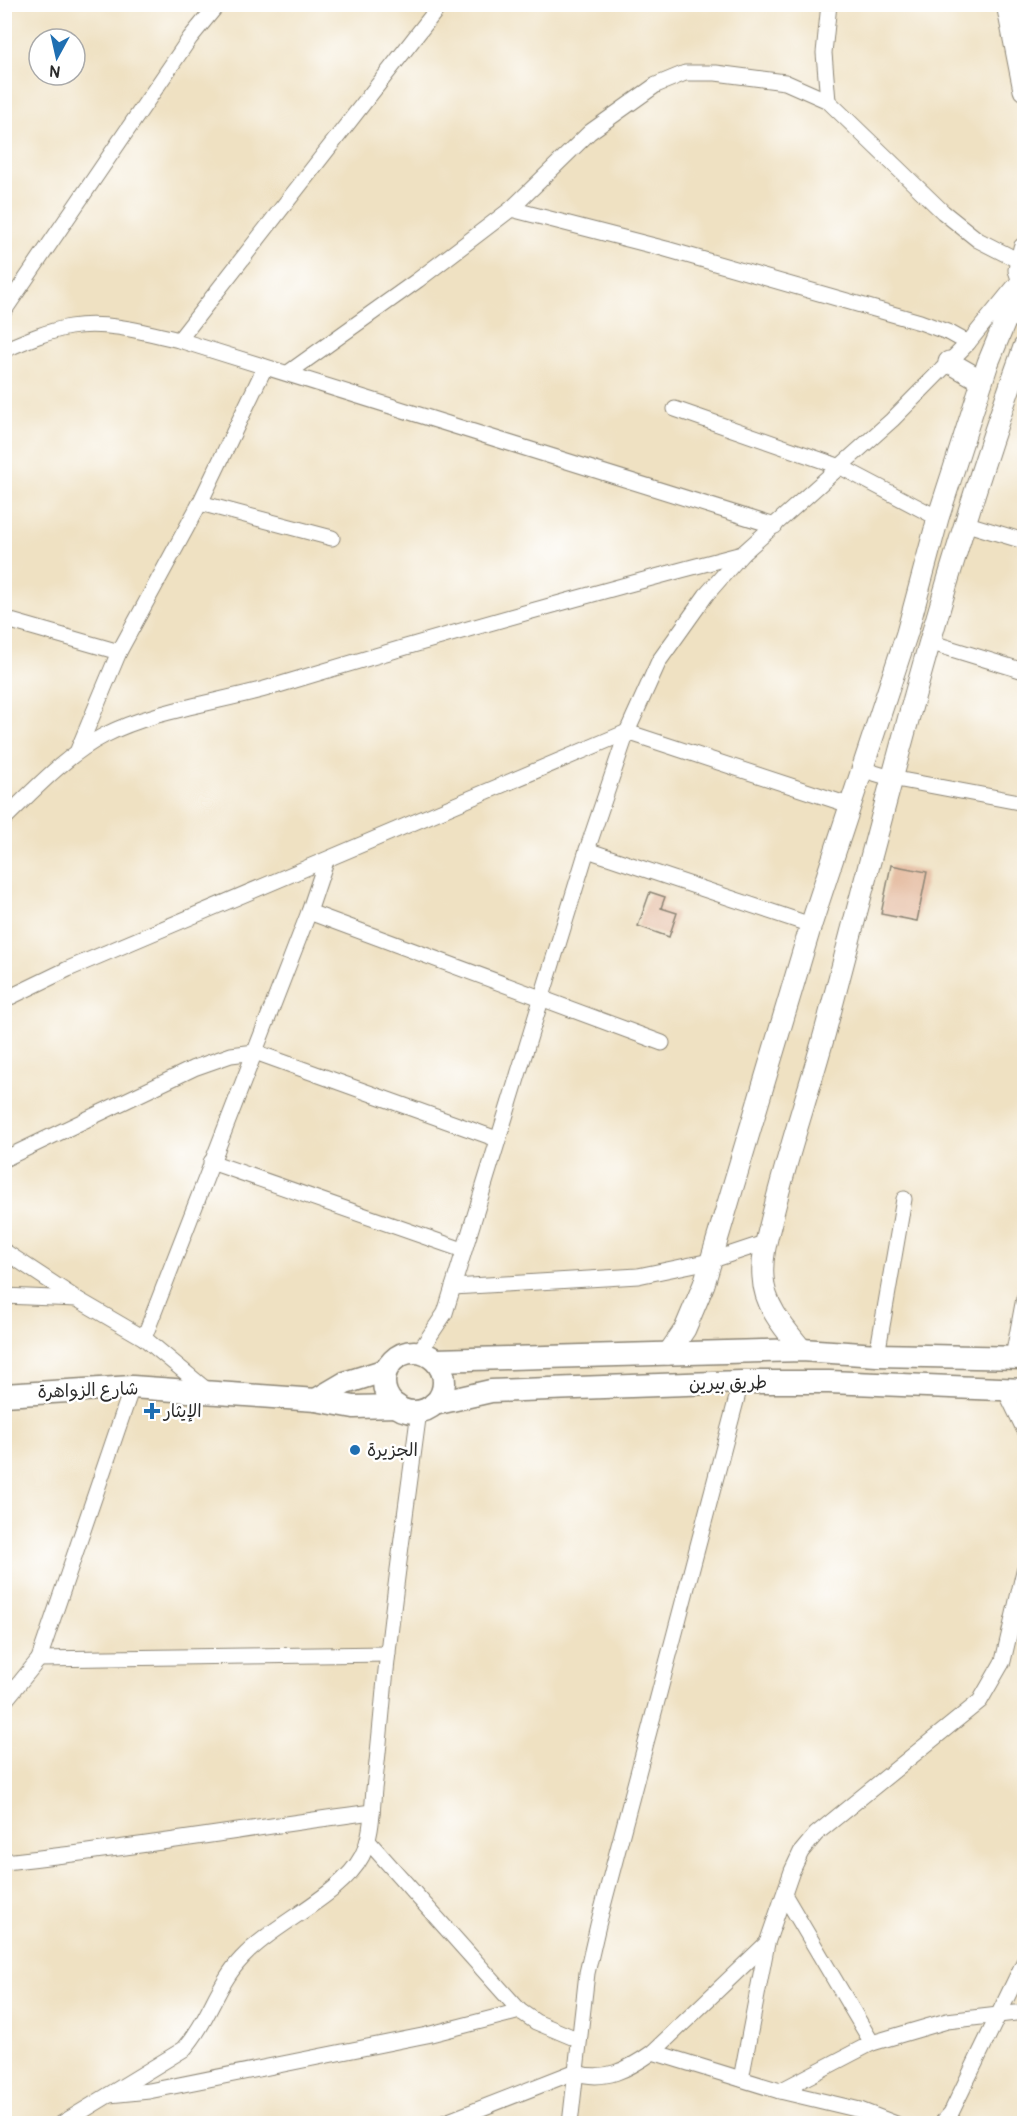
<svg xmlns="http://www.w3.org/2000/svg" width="1029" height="2128" viewBox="0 0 1029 2128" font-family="Pangolin,'Playpen Sans Arabic',sans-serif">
	<rect width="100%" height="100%" fill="#fff"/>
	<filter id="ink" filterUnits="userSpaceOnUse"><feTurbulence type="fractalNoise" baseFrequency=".0167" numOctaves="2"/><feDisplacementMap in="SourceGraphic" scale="12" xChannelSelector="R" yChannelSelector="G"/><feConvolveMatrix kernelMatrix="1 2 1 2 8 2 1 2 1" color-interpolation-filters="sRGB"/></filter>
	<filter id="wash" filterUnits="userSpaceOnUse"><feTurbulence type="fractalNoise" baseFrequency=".008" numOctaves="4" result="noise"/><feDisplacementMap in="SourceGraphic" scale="24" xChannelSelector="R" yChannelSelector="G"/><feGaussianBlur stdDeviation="1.35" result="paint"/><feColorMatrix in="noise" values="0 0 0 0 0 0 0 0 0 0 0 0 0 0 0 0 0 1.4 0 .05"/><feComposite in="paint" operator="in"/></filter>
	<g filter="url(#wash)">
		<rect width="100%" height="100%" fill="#efe1c2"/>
		<g id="blocks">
			<g fill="#e4ba9e">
				<polygon points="891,865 927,872 917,921 881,914"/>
				<polygon points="650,892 665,897 661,908 677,913 669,937 638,926"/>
			</g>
		</g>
	</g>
	<g filter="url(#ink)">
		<use href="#blocks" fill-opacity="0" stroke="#8d8676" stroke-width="1.5"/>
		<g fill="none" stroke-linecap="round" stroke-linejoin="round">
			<defs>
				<g id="street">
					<polyline points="829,4 824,53 828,101 943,212 978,240 1019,261"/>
					<polyline points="511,209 666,249 920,322 950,333 968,343"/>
					<polyline points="4,311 190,38 218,4"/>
					<polyline points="179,340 441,4"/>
					<path d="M4 350C25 341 48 331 70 327 106 321 145 332 179 340L775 526"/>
					<polyline points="288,373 418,280 511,209 590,132 656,85 685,73 716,73 785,82 828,101"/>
					<polyline points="675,409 841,467 938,518"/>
					<polyline points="200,503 332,538"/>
					<polyline points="964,523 1024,541"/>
					<polyline points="4,619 119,652"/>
					<polyline points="929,642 1024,671"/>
					<polyline points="78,750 119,652 200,503 265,367"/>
					<polyline points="861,769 891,778 1024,803"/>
					<path d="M4 819C35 789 66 755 105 735 153 710 222 702 275 686 430 639 585 595 742 554"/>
					<polyline points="587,850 811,925"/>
					<polyline points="309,912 662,1043"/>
					<polyline points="4,1000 68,969 627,732 849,805"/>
					<polyline points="4,1159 194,1068 231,1055 255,1052 497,1139"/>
					<polyline points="211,1162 463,1250"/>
					<polyline points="4,1251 77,1299 144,1338 209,1392"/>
					<polyline points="453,1287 638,1276 710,1261 767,1242"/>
					<polyline points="4,1296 77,1299"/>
					<polyline points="144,1338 309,912 326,861"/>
					<polyline points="419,1352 445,1313 587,850 627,732 659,661 706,595 742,554 892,420 968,343 1021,278"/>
					<polyline points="877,1355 904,1199"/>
					<polyline points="1013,1357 1024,1298"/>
					<polyline points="1005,1390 1024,1429"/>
					<polyline points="39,1659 388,1654"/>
					<polyline points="4,1702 39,1659 132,1387"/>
					<polyline points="368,1841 520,2011 536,2022 579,2040"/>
					<path d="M4 1862C128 1849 250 1828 372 1812"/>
					<polyline points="785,1896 872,2043"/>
					<polyline points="653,2052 780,2091 860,2110 896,2124"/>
					<polyline points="741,2079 767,1943 792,1871 801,1852 816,1834 980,1701 1003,1661 1024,1571"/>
					<polyline points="780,2091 872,2043 947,2021 1024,2012"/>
					<polyline points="109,2095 149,2091 427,2035 520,2011"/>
					<path d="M61 2124 184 2049C209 2021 217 1984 242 1958 274 1923 341 1896 362 1856 372 1836 372 1811 374 1789 378 1756 381 1723 384 1690 393 1597 407 1504 419 1411"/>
					<path d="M441 2124 574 2072C604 2083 629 2069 653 2052L767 1943"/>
					<polyline points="570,2124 587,1973 598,1925 741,1382"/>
					<polyline points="941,2124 951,2113 1024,1962"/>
				</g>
				<g id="secondary">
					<polyline points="1007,4 1024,90"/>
					<polyline points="1024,248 1019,270 1024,284"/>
					<polyline points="949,362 982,381"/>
					<path d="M802 1350C785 1329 764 1306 763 1277 761 1255 769 1231 774 1210 789 1149 809 1091 825 1032 886 802 943 571 1024 347"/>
					<polyline points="668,1354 685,1329 704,1284 811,925 907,633 938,518 988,363 1007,317 1024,286"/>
				</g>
				<g id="primary">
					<circle cx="414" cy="1382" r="30"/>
					<polyline points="435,1360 802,1350 877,1355 1024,1358"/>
					<polyline points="4,1395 132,1387 316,1400 354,1407 397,1406"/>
					<polyline points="316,1400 345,1383 386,1370"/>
					<polyline points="434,1404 491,1391 741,1382 829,1382 1024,1390"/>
				</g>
			</defs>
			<use href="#street" stroke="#8d8676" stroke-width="17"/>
			<use href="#secondary" stroke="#8d8676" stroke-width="23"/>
			<use href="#primary" stroke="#8d8676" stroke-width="25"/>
			<use href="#street" stroke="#fff" stroke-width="15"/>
			<use href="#secondary" stroke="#fff" stroke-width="21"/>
			<use href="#primary" stroke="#fff" stroke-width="22"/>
		</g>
	</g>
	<g fill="#1f6fb2" stroke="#fff" stroke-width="2">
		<path d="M149 1402h6v6h6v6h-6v6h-6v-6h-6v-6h6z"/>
		<circle cx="355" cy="1450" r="6"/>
	</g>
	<g text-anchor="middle" stroke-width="5" stroke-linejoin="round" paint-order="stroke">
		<g font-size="18" fill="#2b2b2b" stroke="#fff">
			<text transform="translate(728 1383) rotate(-1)" y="6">طريق بيرين</text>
			<text transform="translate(88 1390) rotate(-2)" y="6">شارع الزواهرة</text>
		</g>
		<g font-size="18" fill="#2b2b2b" stroke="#fff" text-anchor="start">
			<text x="164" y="1417">الإيثار</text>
			<text x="367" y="1456">الجزيرة</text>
		</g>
	</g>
	<rect width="1029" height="2128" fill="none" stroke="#fff" stroke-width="24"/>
	<g transform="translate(57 57) rotate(188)"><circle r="28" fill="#ffffff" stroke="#aaaaaa" stroke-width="1.5"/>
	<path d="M0-4.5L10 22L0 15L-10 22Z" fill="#1f6fb2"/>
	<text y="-9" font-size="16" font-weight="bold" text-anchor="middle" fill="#2b2b2b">N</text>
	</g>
</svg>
